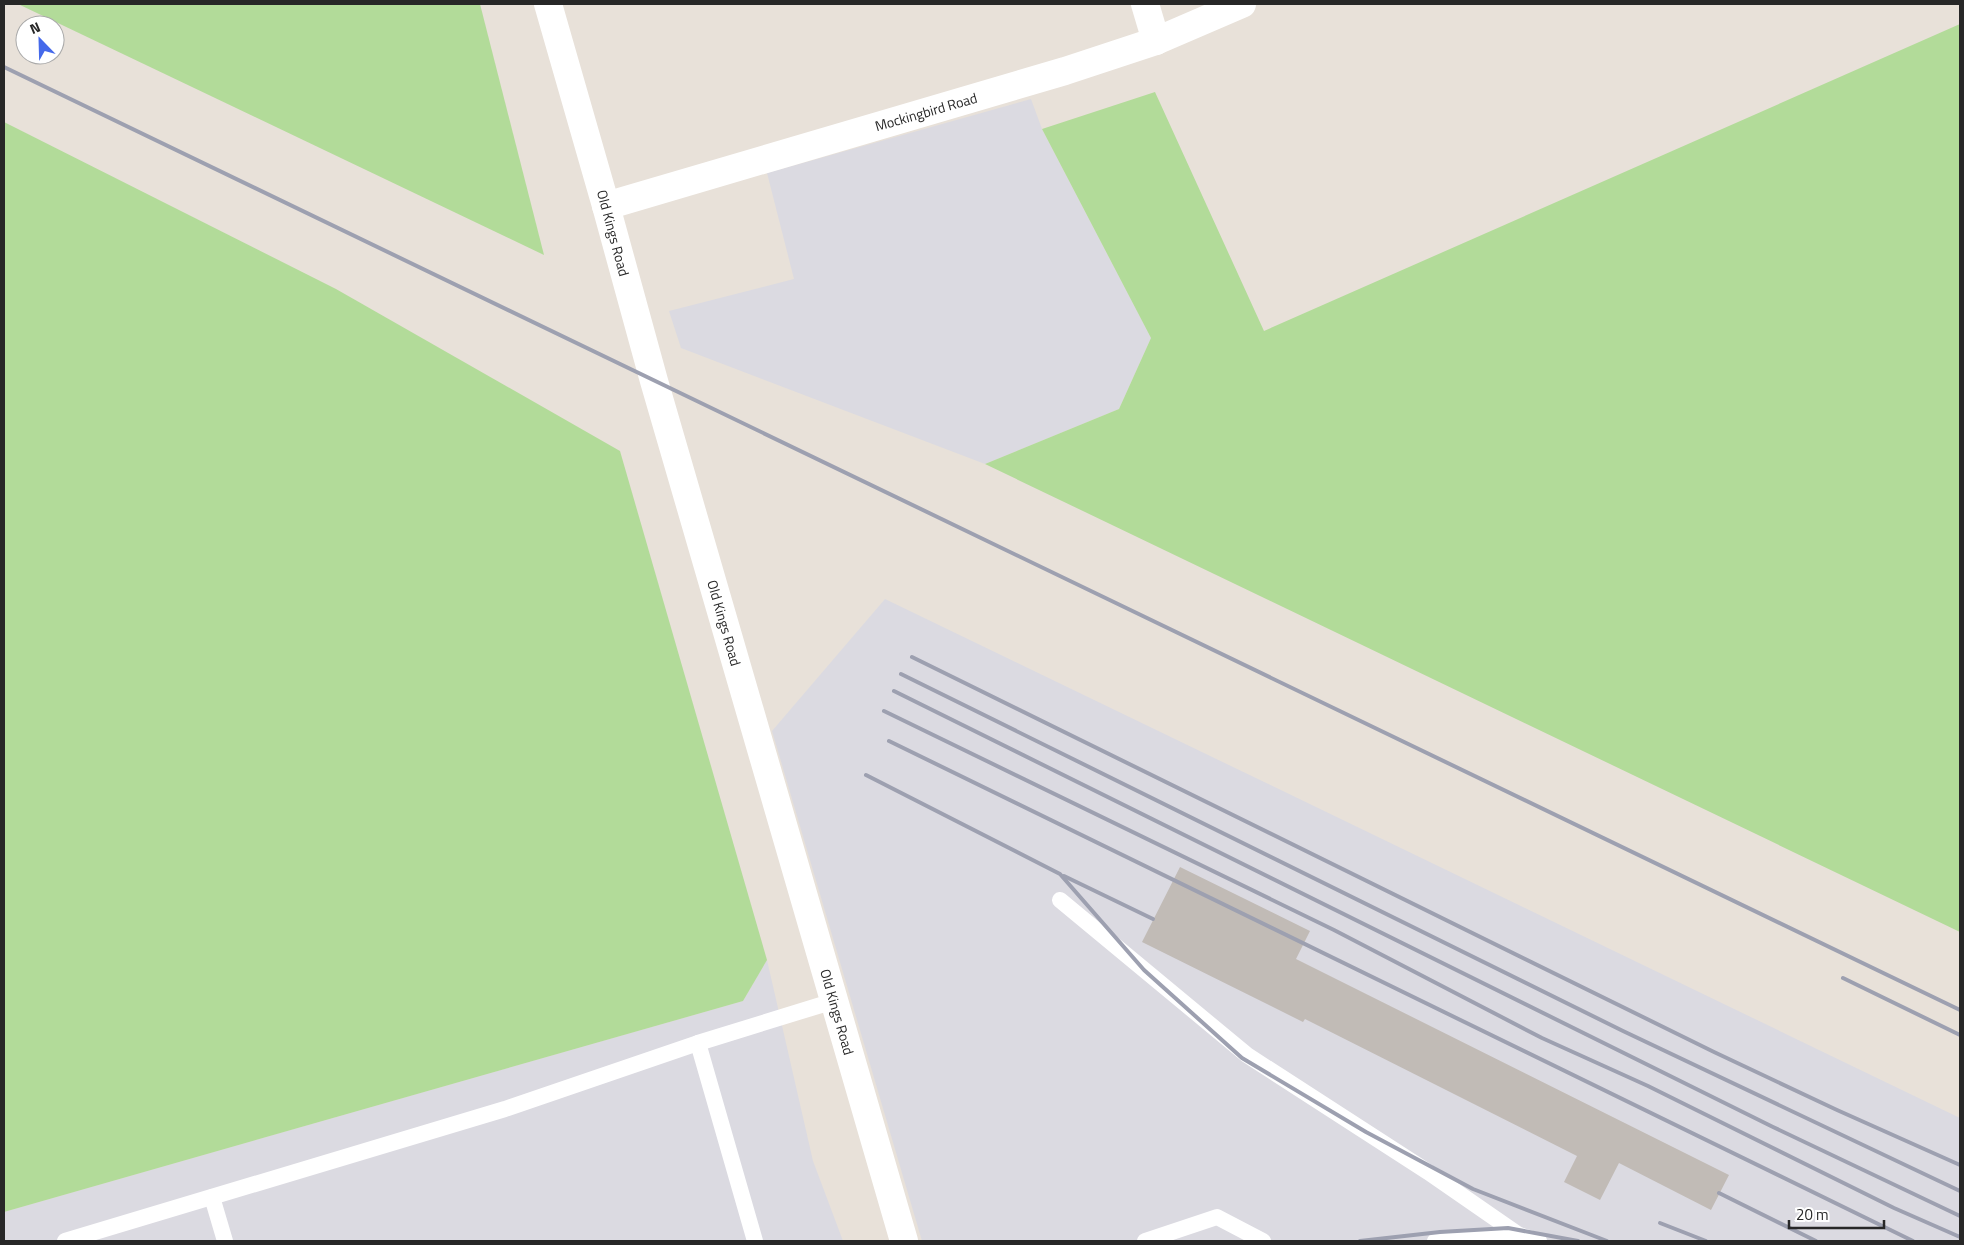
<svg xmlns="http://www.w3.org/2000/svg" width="1964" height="1245" viewBox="0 0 1964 1245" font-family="'Titillium Web',sans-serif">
	<rect width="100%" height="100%" fill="#e8e1d9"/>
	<g fill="#dbdae1">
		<polygon points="1031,99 1042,129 1151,338 1119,409 985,464 681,348 669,311 794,279 767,173"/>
		<polygon points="885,599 1960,1118 1960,1241 922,1241 772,731"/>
		<polygon points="767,960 813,1161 843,1241 4,1241 4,1212 743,1001"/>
	</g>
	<g fill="#b2db99">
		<polygon points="18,4 480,4 544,255"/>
		<polygon points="1960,24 1960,932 985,464 1119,409 1151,338 1042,129 1155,92 1264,331"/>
		<polygon points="4,122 336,289 620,451 767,960 743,1001 4,1212"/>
	</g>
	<polygon fill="#c1bbb6" points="1180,867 1310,931 1296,959 1729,1175 1711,1210 1619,1163 1600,1200 1564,1182 1577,1156 1305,1019 1303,1022 1142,942"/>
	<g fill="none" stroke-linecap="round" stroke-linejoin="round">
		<g stroke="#fff" stroke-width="16">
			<polyline points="1060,900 1247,1055 1428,1172 1519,1235"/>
			<polyline points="698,1043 755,1241"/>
			<polyline points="212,1197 225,1241"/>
			<polyline points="65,1241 505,1109 698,1043 834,1001"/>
			<polyline points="1145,1241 1217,1217 1263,1241"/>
			<polyline points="1435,1241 1441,1239 1519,1235 1539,1241"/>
		</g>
		<g stroke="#fff" stroke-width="28">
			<polyline points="1145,4 1156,41"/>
			<polyline points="606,206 1065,71 1156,41 1242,4"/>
		</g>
		<polyline stroke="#fff" stroke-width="28" points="548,4 606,206 654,381 904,1241"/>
		<g stroke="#9da0b0" stroke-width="4">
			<polyline points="4,67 1960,1010"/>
			<polyline points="912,657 1714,1052 1837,1110 1960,1165"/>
			<polyline points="901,674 1623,1031 1960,1191"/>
			<polyline points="894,691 1773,1127 1960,1216"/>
			<polyline points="884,711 1334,930 1542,1038 1648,1086 1894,1208 1960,1237"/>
			<polyline points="889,741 1913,1241"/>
			<polyline points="866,775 1060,874 1144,970 1242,1058 1366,1132 1473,1189 1607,1241"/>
			<polyline points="1064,876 1153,919"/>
			<polyline points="1843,978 1960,1035"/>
			<polyline points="1719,1193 1816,1241"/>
			<polyline points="1660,1223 1706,1241"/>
			<polyline points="1360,1241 1440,1232 1508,1228 1578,1241"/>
		</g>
	</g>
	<g text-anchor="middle" stroke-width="4" stroke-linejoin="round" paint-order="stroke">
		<g font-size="14" fill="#272727" stroke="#fff">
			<text transform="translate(926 112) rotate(-16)" y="5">Mockingbird Road</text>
			<text transform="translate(613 233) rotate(75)" y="5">Old Kings Road</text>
			<text transform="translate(724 623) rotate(74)" y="5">Old Kings Road</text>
			<text transform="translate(837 1012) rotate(74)" y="5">Old Kings Road</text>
		</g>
	</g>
	<rect width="1964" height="1245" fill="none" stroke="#272727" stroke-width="10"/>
	<g transform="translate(40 40) rotate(337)"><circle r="24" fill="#ffffff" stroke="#a9a9a9"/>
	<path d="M0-4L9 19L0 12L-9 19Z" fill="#4569ea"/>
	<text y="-8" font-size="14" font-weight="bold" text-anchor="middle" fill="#272727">N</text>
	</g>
	<path d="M1789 1220v8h95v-8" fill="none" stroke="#272727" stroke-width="2.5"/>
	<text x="1796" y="1220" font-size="15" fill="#272727" stroke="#ffffff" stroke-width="4" paint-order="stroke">20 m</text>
</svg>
